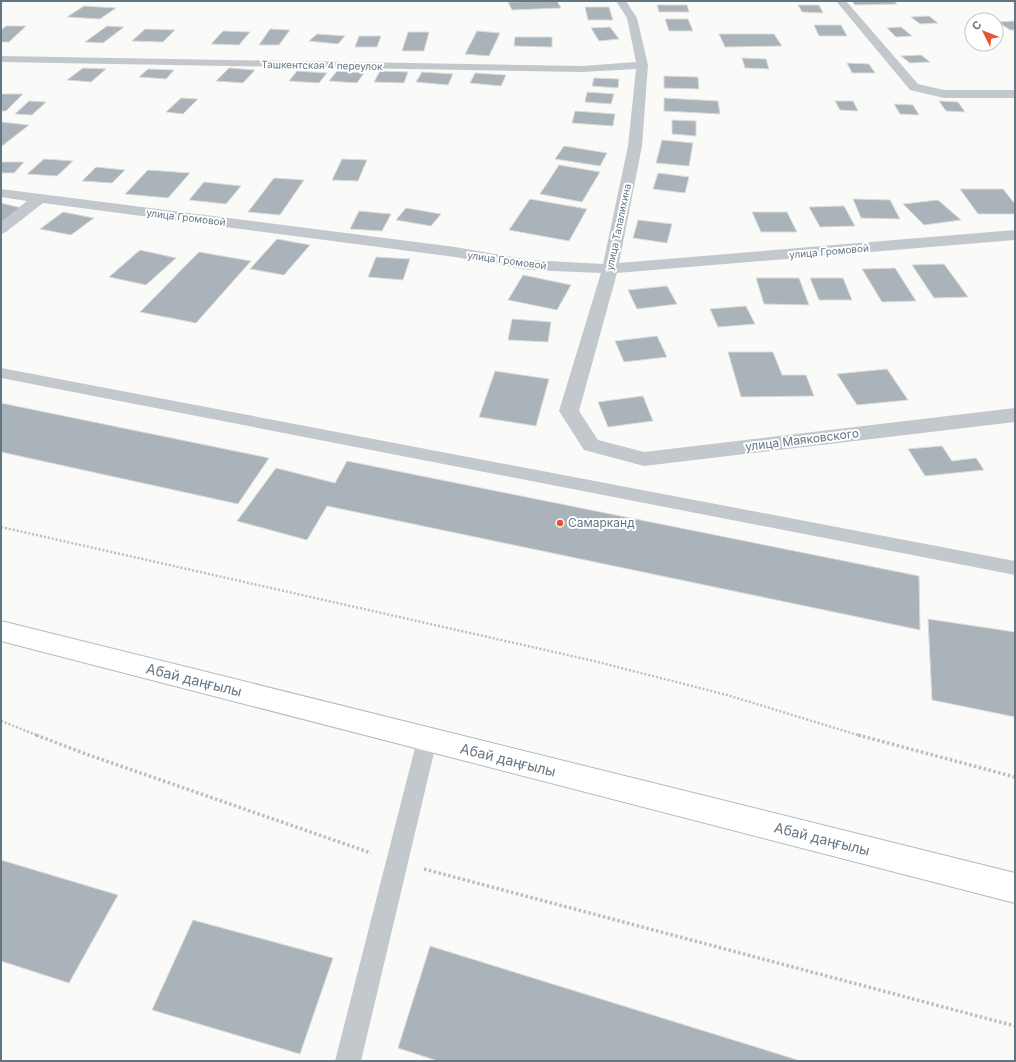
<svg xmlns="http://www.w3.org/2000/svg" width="1016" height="1062" viewBox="0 0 1016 1062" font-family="Inter,sans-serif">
	<rect width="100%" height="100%" fill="#fafaf8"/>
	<g fill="#aab3b9" stroke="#dcdcda">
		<polygon points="557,1 561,8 512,10 508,2"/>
		<polygon points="852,1 894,1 897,4 855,5"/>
		<polygon points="657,5 687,5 689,12 659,12"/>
		<polygon points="798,5 819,5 823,13 802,12"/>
		<polygon points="84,6 116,8 100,19 67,17"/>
		<polygon points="585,7 609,7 613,20 588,20"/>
		<polygon points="929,16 938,23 920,24 911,17"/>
		<polygon points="665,19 688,19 693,31 669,31"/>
		<polygon points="1015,21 1015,30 1010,30 998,22"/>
		<polygon points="814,25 841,25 847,36 819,36"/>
		<polygon points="6,26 26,26 9,42 1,42 1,30"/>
		<polygon points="107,26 124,27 103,43 85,42"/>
		<polygon points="610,27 619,39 599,41 591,28"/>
		<polygon points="901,27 912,36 896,37 887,28"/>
		<polygon points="145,29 175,30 163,42 132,41"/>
		<polygon points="270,29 290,30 279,45 259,45"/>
		<polygon points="223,31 250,32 239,45 211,44"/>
		<polygon points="477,31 500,33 489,56 465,54"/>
		<polygon points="408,32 429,32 424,51 402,51"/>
		<polygon points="317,34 345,36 338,44 309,41"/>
		<polygon points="719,34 774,34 782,46 725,47"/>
		<polygon points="359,36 381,36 377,47 355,47"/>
		<polygon points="515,37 552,37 552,47 514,46"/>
		<polygon points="921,55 930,62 910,63 901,56"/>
		<polygon points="742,58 766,59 769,69 745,68"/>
		<polygon points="847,63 869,64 875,73 852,73"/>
		<polygon points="83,68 106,69 91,82 67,80"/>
		<polygon points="229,68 255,70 243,83 216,81"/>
		<polygon points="148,69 174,70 166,79 139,77"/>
		<polygon points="297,71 327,73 319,83 289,81"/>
		<polygon points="337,71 364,73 357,83 329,81"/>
		<polygon points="380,71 408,72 404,83 374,82"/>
		<polygon points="422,72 453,74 448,85 416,82"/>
		<polygon points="475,73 506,75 501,86 470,83"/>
		<polygon points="664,76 698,77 699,89 664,88"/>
		<polygon points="594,78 619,79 618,88 592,86"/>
		<polygon points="587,92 614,94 611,104 585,102"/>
		<polygon points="1,94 23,94 6,111 1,111"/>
		<polygon points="181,98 198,99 183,114 166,112"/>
		<polygon points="664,98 718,101 720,114 664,111"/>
		<polygon points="29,101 46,102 32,115 15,114"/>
		<polygon points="835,101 853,101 858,111 840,110"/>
		<polygon points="939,101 958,102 965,112 946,111"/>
		<polygon points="894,104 913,105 919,115 900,114"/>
		<polygon points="575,111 615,114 613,126 572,123"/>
		<polygon points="672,120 696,121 696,136 672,134"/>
		<polygon points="1,122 29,125 2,146 1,146"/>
		<polygon points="662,140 693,143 689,166 656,163"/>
		<polygon points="564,146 607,153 600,166 555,159"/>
		<polygon points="44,159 73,161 57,176 27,174"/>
		<polygon points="342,159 367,160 358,181 332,180"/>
		<polygon points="1,162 24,162 14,173 1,173"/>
		<polygon points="559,165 600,172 582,202 540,194"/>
		<polygon points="96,167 125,170 112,183 82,181"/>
		<polygon points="148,170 190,173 168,198 125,194"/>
		<polygon points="658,173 689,177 685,193 653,189"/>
		<polygon points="274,178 304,180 280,215 248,212"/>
		<polygon points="204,182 241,186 226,204 189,200"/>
		<polygon points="960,189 1003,189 1015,204 1015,214 978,214"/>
		<polygon points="530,199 587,209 569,241 509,230"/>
		<polygon points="853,199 890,200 900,219 861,218"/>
		<polygon points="938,200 961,220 924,225 903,204"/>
		<polygon points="1,203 22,208 1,222"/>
		<polygon points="844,206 855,226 820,227 809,207"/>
		<polygon points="406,208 441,214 431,226 396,220"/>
		<polygon points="359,211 391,214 382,231 350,229"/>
		<polygon points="63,212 94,218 71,235 40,229"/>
		<polygon points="752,212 787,212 797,232 761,232"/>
		<polygon points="638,220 672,224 667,243 633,238"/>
		<polygon points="277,239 310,245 284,275 250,269"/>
		<polygon points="140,250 176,258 146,285 109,277"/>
		<polygon points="199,252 251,261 196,323 140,312"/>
		<polygon points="376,257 410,259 403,280 368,277"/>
		<polygon points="944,264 968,297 934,298 912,265"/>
		<polygon points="895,268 916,301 882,302 862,269"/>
		<polygon points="523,275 571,285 557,310 508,300"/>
		<polygon points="756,278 799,278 809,305 764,304"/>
		<polygon points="810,278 843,278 852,300 819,300"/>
		<polygon points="667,286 677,304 637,309 628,290"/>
		<polygon points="746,306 755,324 718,327 710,309"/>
		<polygon points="512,319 551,322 548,342 508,340"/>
		<polygon points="657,336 667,357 624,362 615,341"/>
		<polygon points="728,352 773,352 782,375 806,375 814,396 741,397"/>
		<polygon points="887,369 908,400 857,405 837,374"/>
		<polygon points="495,371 549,379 536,426 479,417"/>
		<polygon points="643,396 653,421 608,427 598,402"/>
		<polygon points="1,403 269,458 238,504 1,452"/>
		<polygon points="942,446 952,461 976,458 984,470 925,476 908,449"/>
		<polygon points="347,461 919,576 920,630 327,506 307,540 237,521 276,468 335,483"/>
		<polygon points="928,619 1015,632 1015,717 932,700"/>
		<polygon points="1,860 118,895 69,983 1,961"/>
		<polygon points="193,920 333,958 300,1054 152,1010"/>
		<polygon points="430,946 801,1061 438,1061 398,1048"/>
	</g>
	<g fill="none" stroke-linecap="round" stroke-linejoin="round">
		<defs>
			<polygon id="primary" points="1,621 1015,873 1015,903 1,641"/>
		</defs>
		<use href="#primary" stroke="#b5babe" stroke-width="2"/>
		<g stroke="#bbbfc2" stroke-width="2.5" stroke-dasharray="2 2" stroke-linecap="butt">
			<polyline points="1,527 594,661 727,695 861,736"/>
			<polyline points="1,721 39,736"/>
		</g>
		<g stroke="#bbbfc2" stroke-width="3.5" stroke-dasharray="2.5 2.5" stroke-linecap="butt">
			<polyline points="36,735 86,754 371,853"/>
			<polyline points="858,735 1015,777"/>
			<polyline points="424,869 1015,1026"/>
		</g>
		<g fill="#c3c8cc" fill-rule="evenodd">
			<polygon points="1,368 1015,561 1015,575 1,378"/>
			<polygon points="427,730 434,733 437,740 361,1061 335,1061 417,740 420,733"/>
		</g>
		<g fill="#c3c8cc" fill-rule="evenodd">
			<polygon points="616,1 626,1 637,18 648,65 642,146 619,263 1015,230 1015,240 617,273 579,411 598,440 644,452 1015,408 1015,422 644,466 584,450 559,411 601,273 530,270 455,257 43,203 6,232 1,234 1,222 27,201 1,197 1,189 455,247 530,260 603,264 628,146 636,69 582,72 1,62 1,56 582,66 636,62 627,18"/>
			<polygon points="836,1 846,1 918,84 944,90 1015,90 1015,98 944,98 910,90"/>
		</g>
		<use href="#primary" fill="#fff" fill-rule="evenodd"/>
	</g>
	<circle fill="#e4572e" stroke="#fff" stroke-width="1.5" cx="560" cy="523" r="4"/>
	<g text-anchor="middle" stroke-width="4" stroke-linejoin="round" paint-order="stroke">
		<g font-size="10" fill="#657683" stroke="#fff">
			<text transform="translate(322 65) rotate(1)" y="4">Ташкентская 4 переулок</text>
			<text transform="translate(186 217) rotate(7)" y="4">улица Громовой</text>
			<text transform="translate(618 227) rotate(-78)" y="4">улица Талалихина</text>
			<text transform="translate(829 251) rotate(-5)" y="4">улица Громовой</text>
			<text transform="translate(507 260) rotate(8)" y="4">улица Громовой</text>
		</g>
		<g font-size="12" fill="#657683" stroke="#fff">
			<text transform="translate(802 440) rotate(-7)" y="4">улица Маяковского</text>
		</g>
		<g font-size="12" fill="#657683" stroke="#fff" text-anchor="start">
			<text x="568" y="527">Самарканд</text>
		</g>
		<g font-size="14" fill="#657683" stroke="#fff">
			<text transform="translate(194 680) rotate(14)" y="5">Абай даңғылы</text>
			<text transform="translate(508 760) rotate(14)" y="5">Абай даңғылы</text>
			<text transform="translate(822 839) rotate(14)" y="5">Абай даңғылы</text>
		</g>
	</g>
	<rect width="1016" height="1062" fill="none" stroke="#657683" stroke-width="4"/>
	<g transform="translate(984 32) rotate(313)"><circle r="19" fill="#ffffff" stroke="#c1c8cd"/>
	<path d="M0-3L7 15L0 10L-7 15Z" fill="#e4572e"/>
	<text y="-6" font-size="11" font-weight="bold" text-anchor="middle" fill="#657683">С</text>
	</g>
</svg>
